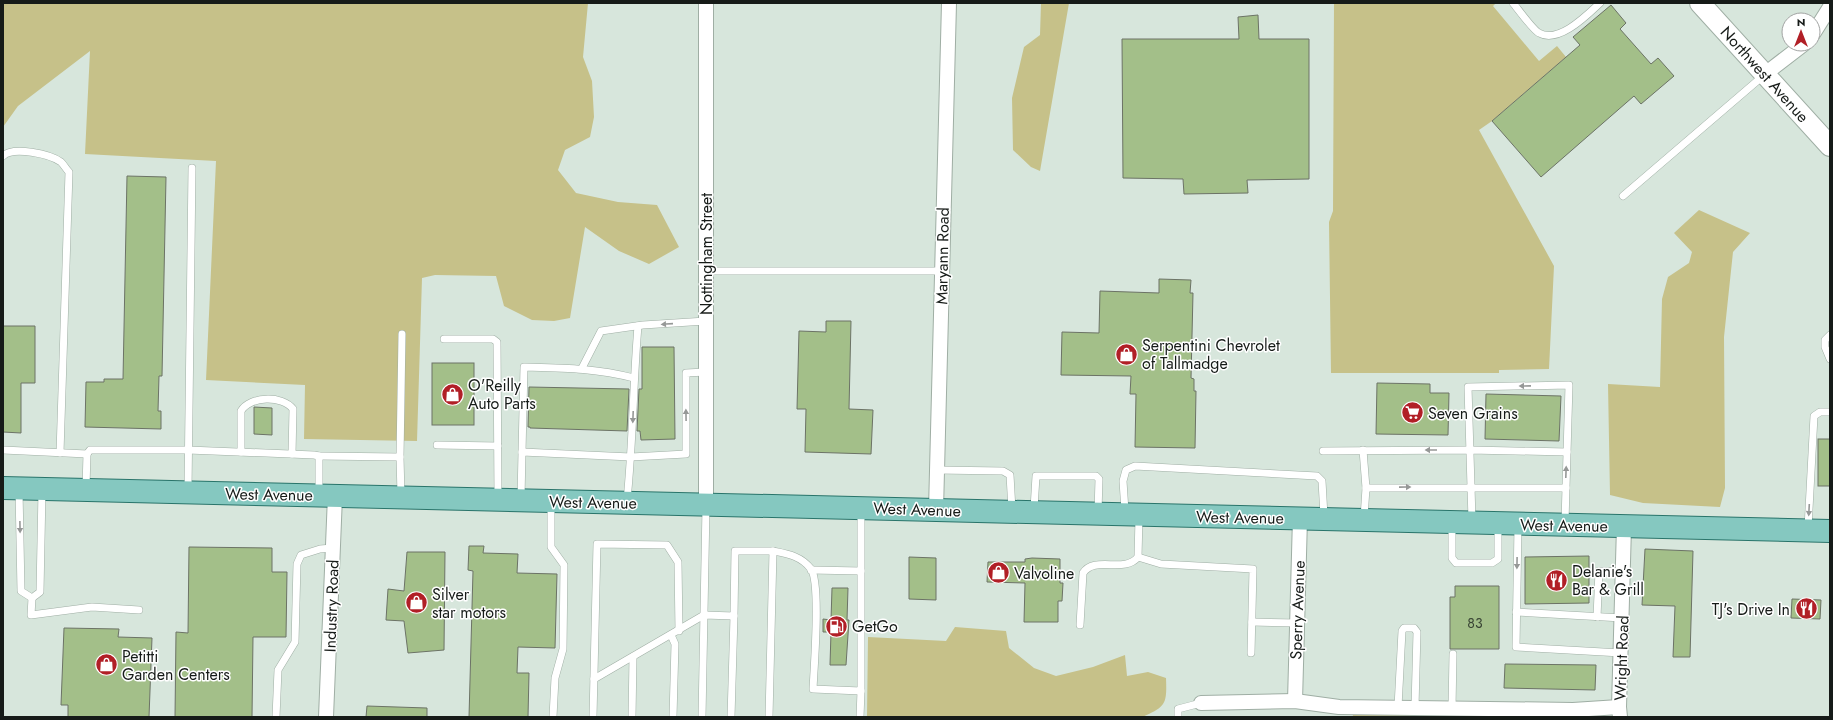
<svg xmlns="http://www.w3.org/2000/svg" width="1833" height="720" viewBox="0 0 1833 720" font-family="Jost,sans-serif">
	<rect width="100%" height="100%" fill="#d7e6dc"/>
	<g fill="#c6c189">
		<polygon points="3,3 588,3 583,57 592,81 594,117 590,137 565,150 558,170 576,193 618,202 657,205 679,247 649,264 619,251 585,227 570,318 554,321 532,320 504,306 496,276 435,275 422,278 417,441 304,439 305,385 206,380 216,161 85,154 90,51 18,106 3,127"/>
		<polygon points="1041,3 1069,3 1040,171 1031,167 1013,150 1012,98 1024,47 1040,35"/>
		<polygon points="1334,3 1496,3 1493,6 1539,61 1557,46 1566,57 1492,121 1479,130 1554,266 1549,369 1499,370 1499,373 1331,373 1329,222 1333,211"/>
		<polygon points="1699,210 1750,233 1733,252 1724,337 1725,488 1720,507 1643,503 1610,495 1608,384 1660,387 1662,299 1668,277 1689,263 1692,252 1674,233"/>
		<path d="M955 627 1006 631 1009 648 1034 668 1056 676 1093 667 1125 655 1127 676 1148 672 1166 678C1167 704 1166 707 1142 717H867L868 637 946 641Z"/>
		<polygon points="1355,712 1577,715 1608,717 1352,717"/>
	</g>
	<g fill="#a3bf89" stroke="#6c7366">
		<polygon points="1611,5 1626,23 1620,29 1651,64 1658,58 1674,76 1641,104 1634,96 1541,177 1492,121 1580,45 1573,37"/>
		<polygon points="1258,15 1259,39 1309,39 1309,179 1247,180 1248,193 1184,194 1183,179 1123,178 1122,39 1239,39 1238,17"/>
		<polygon points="127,176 166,177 162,376 159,376 158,411 161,411 161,429 85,427 86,382 104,382 104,379 123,379"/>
		<polygon points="1159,279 1191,280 1190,293 1193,293 1191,378 1194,379 1194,391 1196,391 1195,448 1135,447 1136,394 1130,394 1131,376 1061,375 1062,332 1099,333 1100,291 1159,293"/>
		<polygon points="826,321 851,321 849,409 873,410 871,454 805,452 806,409 797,409 799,331 826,332"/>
		<polygon points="3,326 35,326 35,383 21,383 21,433 3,432"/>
		<polygon points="642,347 674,347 675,439 641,440 640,431 637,431 639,389 642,389"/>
		<rect x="432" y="363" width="42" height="62"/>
		<polygon points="1377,383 1430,384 1430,393 1449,393 1448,435 1376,434"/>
		<polygon points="529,387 629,389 627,431 530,428 530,427 528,427"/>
		<polygon points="1486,394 1561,396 1559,441 1485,439"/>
		<polygon points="254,407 272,408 272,435 254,434"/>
		<rect x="1818" y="439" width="12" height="47"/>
		<polygon points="469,546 484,546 483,553 518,554 517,573 557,574 555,648 518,647 517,673 529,673 528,717 469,717 473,571 468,570"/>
		<polygon points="189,547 272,548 272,572 287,572 286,637 253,637 252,717 175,717 176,632 188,633"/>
		<polygon points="1645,549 1693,551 1690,657 1673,657 1675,606 1642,605"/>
		<polygon points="407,552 445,552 444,650 408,653 404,621 386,620 388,589 404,591"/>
		<polygon points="1589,556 1589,603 1525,604 1525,557"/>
		<polygon points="909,557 936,558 936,600 909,599"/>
		<polygon points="1032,558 1060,559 1060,583 1063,583 1062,601 1058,601 1058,622 1024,622 1025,583 987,582 988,562 1025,562 1025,559"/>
		<polygon points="1455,586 1499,586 1499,649 1450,649 1450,597 1455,597"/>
		<polygon points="832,588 848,588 847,620 849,620 846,665 830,665 831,632 823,632 823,619 831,620"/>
		<polygon points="1792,599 1821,600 1820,619 1791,618"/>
		<polygon points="64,628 119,629 118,637 152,638 149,717 68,717 68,705 61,705"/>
		<polygon points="1505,664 1596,665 1595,690 1504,688"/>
		<polygon points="367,706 427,708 427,717 366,717"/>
	</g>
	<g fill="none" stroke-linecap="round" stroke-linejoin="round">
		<defs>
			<g id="lane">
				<path d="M1513 3C1518 9 1533 30 1539 33 1559 44 1587 15 1600 3"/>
				<path d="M3 156C13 146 50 154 61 162 64 165 66 169 69 172L60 453"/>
				<polyline points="1623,196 1763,76"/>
				<polyline points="706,271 942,271"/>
				<polyline points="1830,335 1825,340 1825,347 1830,359"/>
				<polyline points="444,339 493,339 497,342 498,498"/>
				<polyline points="582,368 601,331 643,325 706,321"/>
				<polyline points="437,445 498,446"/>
				<polyline points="3,450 87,454"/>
				<polyline points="1363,450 1366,488 1364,518"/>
				<polyline points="1323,451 1470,450 1567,452"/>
				<path d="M241 452V411C250 396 282 395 293 409L292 454"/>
				<path d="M522 452 524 367C564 368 595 368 634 378"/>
				<polyline points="319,456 400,457 401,495"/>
				<polyline points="400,457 402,334"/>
				<polyline points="937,470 1003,471 1010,475 1012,510"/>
				<polyline points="86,487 87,454 90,450 188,450 314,455 319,456 319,494"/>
				<polyline points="1366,488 1566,488"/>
				<polyline points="19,490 21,591 32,598 40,592 42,491"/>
				<polyline points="188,490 192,168"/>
				<polyline points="521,498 522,452 631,457 686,454 686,373 706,372"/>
				<path d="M627 500C633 442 633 384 638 326"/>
				<polyline points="551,503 551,547 564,565 563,649 555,678 553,717"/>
				<polyline points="1034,509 1036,476 1096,476 1099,479 1098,512"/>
				<polyline points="1125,511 1123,481 1126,470 1135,466 1317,476 1322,481 1324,516"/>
				<polyline points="1472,520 1468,387 1569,385 1565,522"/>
				<polyline points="1452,524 1452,558 1456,563 1492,563 1498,559 1498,525"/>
				<polyline points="1518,526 1516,647 1621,653"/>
				<polyline points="1808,528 1814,416 1820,412 1830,412"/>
				<path d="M773 551C788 554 801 556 811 569 821 583 814 668 813 689L861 691V510"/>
				<polyline points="1138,557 1161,564 1253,569 1251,653"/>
				<polyline points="811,570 861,571"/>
				<polyline points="32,598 31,615 92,607 139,610"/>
				<polyline points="1516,612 1622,618"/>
				<polyline points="1597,617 1599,571 1623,572"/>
				<polyline points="1252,622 1297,623"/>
				<path d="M1080 625 1083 573C1095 555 1124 574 1138 557L1139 518"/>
				<polyline points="671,635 675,644 673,717"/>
				<polyline points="594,679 704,615 734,616 735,551 773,551 769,717"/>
				<polyline points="1398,707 1402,631 1404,628 1414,628 1417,632 1415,707"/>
				<polyline points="1452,708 1453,654"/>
				<polyline points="276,717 278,670 295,642 297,564 301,555 320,549 333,548"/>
				<polyline points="593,717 597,544 667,545 678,562 679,631"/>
				<polyline points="632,717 633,657"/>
				<polyline points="702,717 706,507"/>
				<polyline points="731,717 734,616"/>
				<polyline points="860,717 861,691"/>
				<polyline points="1178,717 1178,709 1201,703"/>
			</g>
			<g id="street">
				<polyline points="706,3 706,504"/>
				<polyline points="1813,34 1830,7"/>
				<polyline points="1765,74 1804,44"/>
				<polyline points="936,510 949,3"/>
				<polyline points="1295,701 1300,518"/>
				<polyline points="1201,703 1295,701 1339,707 1573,710 1619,707"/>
				<polyline points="326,717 335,496"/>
				<polyline points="1620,717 1619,707 1624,526"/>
			</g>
			<polyline id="secondary" points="1700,3 1830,146"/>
			<polyline id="primary" points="3,488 1830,531"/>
		</defs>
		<use href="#lane" stroke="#9faea4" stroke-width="8"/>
		<use href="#street" stroke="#9faea4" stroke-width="16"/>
		<use href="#secondary" stroke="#9faea4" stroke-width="22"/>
		<use href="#primary" stroke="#29746a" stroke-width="24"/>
		<use href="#lane" stroke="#fff" stroke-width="7"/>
		<use href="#street" stroke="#fff" stroke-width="14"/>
		<use href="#secondary" stroke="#fff" stroke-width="20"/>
		<use href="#primary" stroke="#85c8c0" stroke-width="22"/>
	</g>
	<defs><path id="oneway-solid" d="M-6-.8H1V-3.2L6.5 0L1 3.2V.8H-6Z"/></defs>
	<g fill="#969897">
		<use href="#oneway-solid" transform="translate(667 324) rotate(176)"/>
		<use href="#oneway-solid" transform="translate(1525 386) rotate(179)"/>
		<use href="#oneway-solid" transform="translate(686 415) rotate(-91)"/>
		<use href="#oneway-solid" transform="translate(633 417) rotate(92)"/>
		<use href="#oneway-solid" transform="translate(1431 450) rotate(180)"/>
		<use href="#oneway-solid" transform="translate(1566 472) rotate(-88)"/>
		<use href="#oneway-solid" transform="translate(1405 487) rotate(-1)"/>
		<use href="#oneway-solid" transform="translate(1809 510) rotate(93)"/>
		<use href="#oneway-solid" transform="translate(20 527) rotate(89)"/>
		<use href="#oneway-solid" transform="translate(1517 563) rotate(91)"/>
	</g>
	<defs>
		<symbol id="shop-disc" viewBox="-11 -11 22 22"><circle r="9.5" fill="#b11f26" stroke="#fff"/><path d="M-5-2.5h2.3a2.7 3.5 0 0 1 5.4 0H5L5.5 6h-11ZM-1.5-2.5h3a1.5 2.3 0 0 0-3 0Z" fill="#fff"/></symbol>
		<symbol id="supermarket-disc" viewBox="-11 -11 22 22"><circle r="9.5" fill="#b11f26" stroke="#fff"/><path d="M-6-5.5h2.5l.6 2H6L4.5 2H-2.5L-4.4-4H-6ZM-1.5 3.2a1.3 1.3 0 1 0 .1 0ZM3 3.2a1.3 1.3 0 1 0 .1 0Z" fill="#fff"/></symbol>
		<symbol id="restaurant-disc" viewBox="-11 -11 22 22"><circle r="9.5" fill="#b11f26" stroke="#fff"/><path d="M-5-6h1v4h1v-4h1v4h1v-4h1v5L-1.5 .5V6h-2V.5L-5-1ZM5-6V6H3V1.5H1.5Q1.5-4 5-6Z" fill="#fff"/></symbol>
		<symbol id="fuel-disc" viewBox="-11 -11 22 22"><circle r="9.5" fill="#b11f26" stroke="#fff"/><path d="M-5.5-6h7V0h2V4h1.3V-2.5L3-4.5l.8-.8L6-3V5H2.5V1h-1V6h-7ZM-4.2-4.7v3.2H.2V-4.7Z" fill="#fff"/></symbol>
	</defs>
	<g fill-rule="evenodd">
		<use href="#shop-disc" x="1114" y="342" width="25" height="25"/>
		<use href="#shop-disc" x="440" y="382" width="25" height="25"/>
		<use href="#supermarket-disc" x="1400" y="400" width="25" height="25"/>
		<use href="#shop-disc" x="986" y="560" width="25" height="25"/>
		<use href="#restaurant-disc" x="1544" y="568" width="25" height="25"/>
		<use href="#shop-disc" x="404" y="590" width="25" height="25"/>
		<use href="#restaurant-disc" x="1794" y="596" width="25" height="25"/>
		<use href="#fuel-disc" x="824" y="614" width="25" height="25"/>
		<use href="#shop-disc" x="94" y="652" width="25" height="25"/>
	</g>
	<g text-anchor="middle" stroke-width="3" stroke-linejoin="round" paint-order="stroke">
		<g font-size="14" fill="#394434">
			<text x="1475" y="628">83</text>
		</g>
		<g font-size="16" fill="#161b18" stroke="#fff">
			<text transform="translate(1765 74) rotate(48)" y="6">Northwest Avenue</text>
			<text transform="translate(706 254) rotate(-90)" y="6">Nottingham Street</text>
			<text transform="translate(942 256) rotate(-89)" y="6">Maryann Road</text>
			<text transform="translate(269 494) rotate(1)" y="6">West Avenue</text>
			<text transform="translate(593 502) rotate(1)" y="6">West Avenue</text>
			<text transform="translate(917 509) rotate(2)" y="6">West Avenue</text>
			<text transform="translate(1240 517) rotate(1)" y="6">West Avenue</text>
			<text transform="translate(1564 525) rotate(1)" y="6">West Avenue</text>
			<text transform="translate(331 606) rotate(-88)" y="6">Industry Road</text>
			<text transform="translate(1297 610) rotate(-88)" y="6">Sperry Avenue</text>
			<text transform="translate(1621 658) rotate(-88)" y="6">Wright Road</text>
		</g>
		<g font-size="16" fill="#161b18" stroke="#fff" text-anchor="start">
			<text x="1142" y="351">Serpentini Chevrolet<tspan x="1142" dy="18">of Tallmadge</tspan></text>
			<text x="468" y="391">O'Reilly<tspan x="468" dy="18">Auto Parts</tspan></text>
			<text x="1428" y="419">Seven Grains</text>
			<text x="1572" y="577">Delanie's<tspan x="1572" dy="18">Bar &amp; Grill</tspan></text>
			<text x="1014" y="579">Valvoline</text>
			<text x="432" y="600">Silver<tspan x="432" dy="18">star motors</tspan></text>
			<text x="1790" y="615" text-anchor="end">TJ's Drive In</text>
			<text x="852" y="632">GetGo</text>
			<text x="122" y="662">Petitti<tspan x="122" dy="18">Garden Centers</tspan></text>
		</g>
	</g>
	<rect width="1833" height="720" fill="none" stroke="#161b18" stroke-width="8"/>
	<g transform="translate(1801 32)"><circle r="19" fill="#ffffff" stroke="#a2a4a3"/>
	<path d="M0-3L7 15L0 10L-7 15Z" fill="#b11f26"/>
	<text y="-6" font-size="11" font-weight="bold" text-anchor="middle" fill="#161b18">N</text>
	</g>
</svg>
